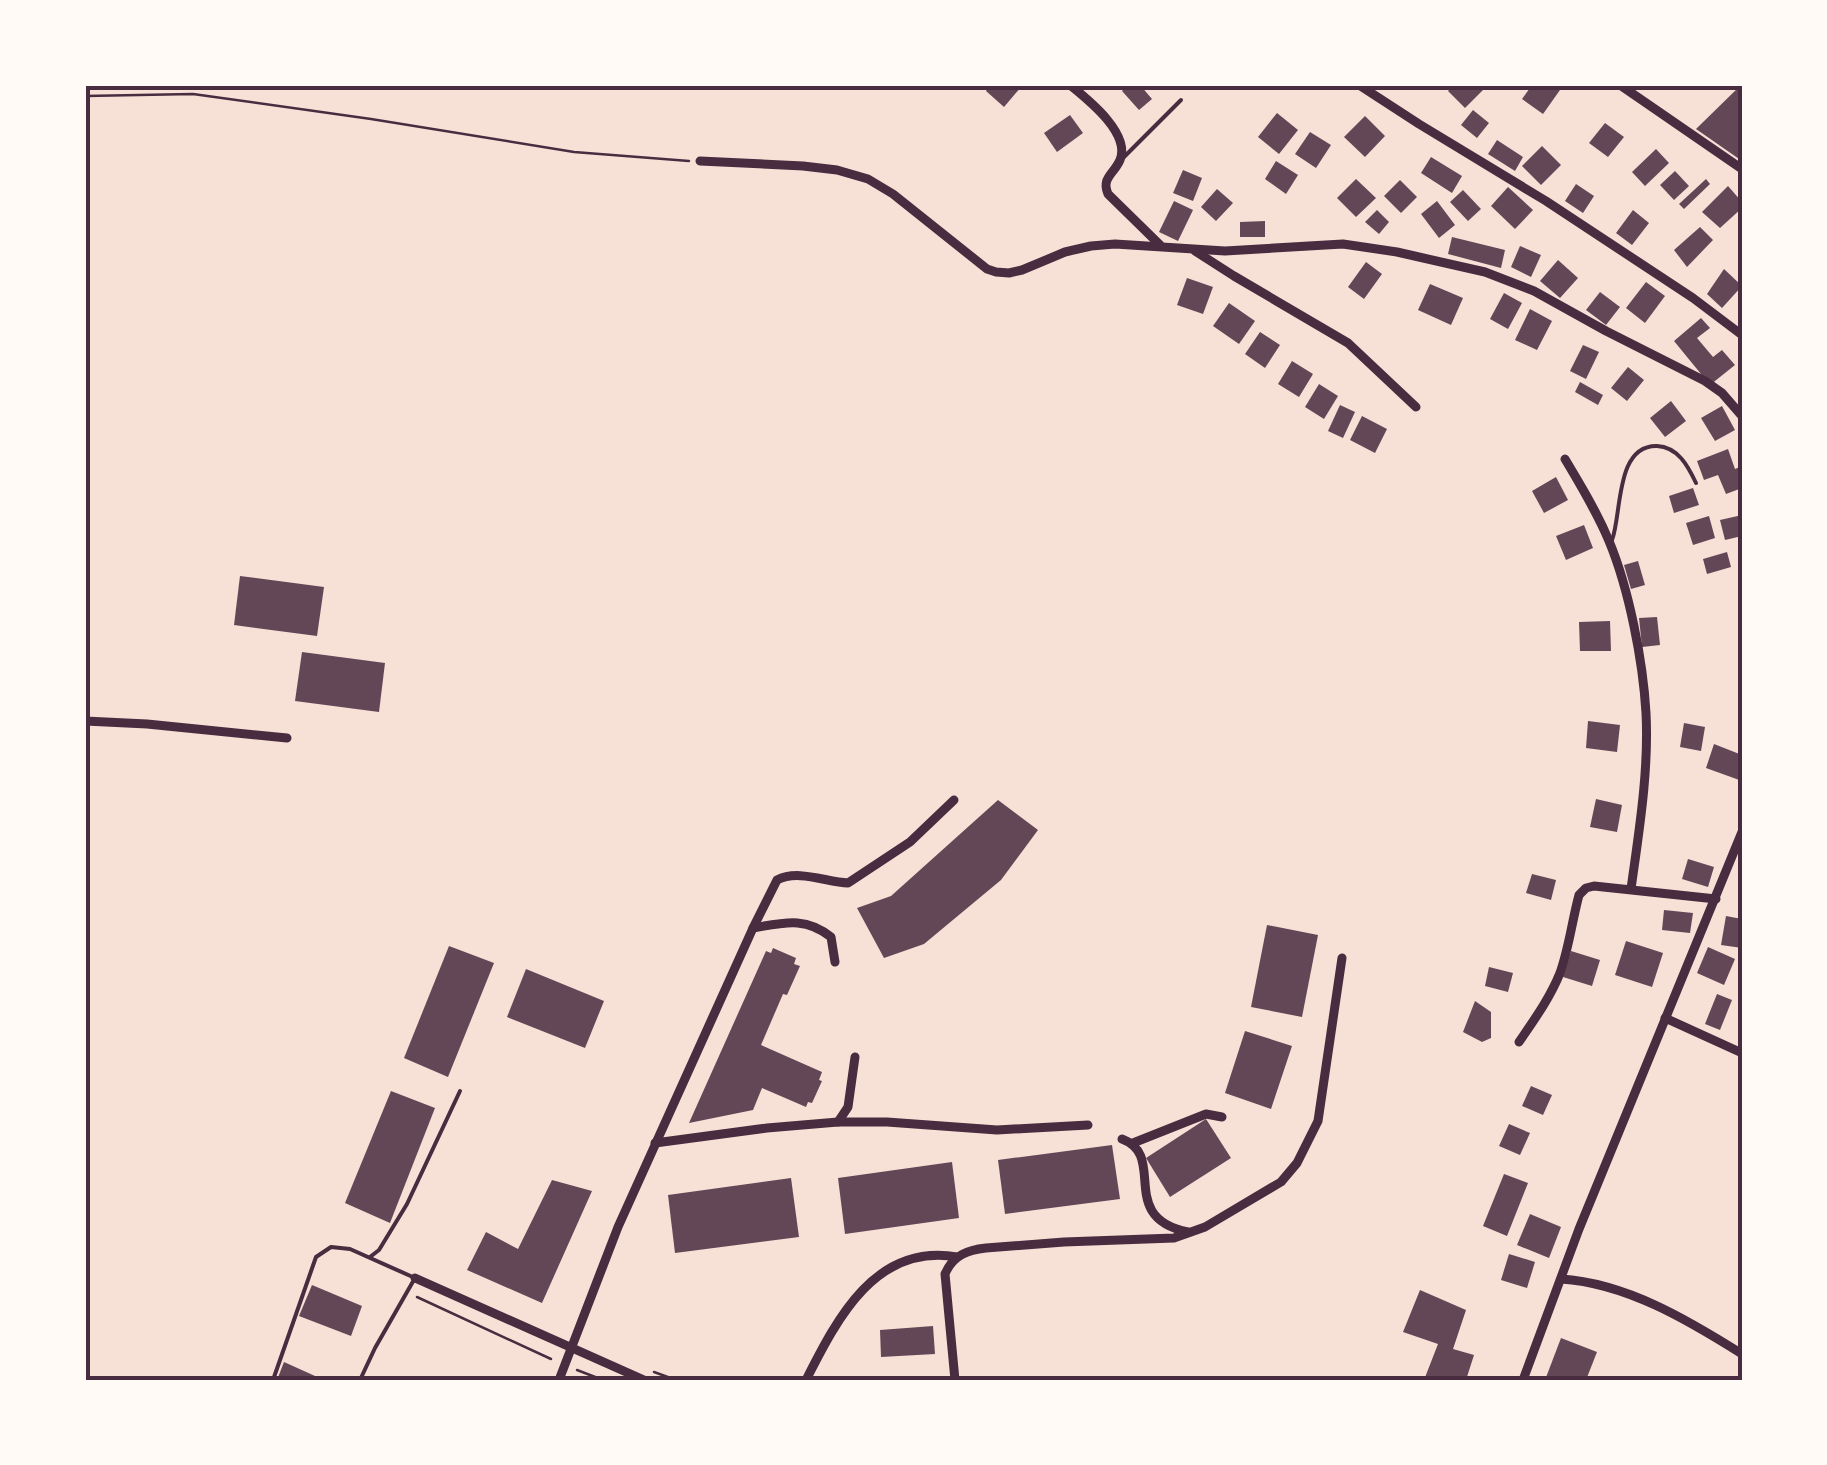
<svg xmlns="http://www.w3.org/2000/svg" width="1827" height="1465" viewBox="0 0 1827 1465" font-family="Barlow,sans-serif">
	<rect width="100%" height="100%" fill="#f7e1d7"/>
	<g fill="#644757">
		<polygon points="990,85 1019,85 1021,87 1004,107 986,91"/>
		<polygon points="1128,85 1140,85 1152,99 1139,110 1122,91"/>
		<polygon points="1454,85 1484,85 1486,87 1465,108 1448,91"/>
		<polygon points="1532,85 1553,85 1560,90 1543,114 1522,99"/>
		<polygon points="1741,85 1742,85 1742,161 1696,129"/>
		<polygon points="1473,110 1489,123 1477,138 1461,125"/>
		<polygon points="1277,113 1298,130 1279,154 1258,137"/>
		<polygon points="1070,115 1083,133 1057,152 1044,133"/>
		<polygon points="1365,116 1385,136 1365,157 1344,137"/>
		<polygon points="1605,123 1624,137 1608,157 1589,143"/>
		<polygon points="1310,132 1331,145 1316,168 1295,154"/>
		<polygon points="1497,140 1523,157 1515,171 1488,154"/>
		<polygon points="1542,146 1561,165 1541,185 1522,166"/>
		<polygon points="1656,149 1669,163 1645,186 1632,172"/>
		<polygon points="1431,157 1462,176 1452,193 1421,173"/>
		<polygon points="1276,161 1298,175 1286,194 1265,179"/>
		<polygon points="1183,170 1202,178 1193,201 1173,193"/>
		<polygon points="1675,171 1689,186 1674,200 1660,185"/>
		<polygon points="1356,179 1376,198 1356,217 1337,198"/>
		<polygon points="1706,179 1710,184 1684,209 1679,204"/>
		<polygon points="1400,180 1417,197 1401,213 1384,196"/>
		<polygon points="1576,184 1594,196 1583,213 1565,201"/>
		<polygon points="1728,186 1742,202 1742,208 1720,228 1702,212"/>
		<polygon points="1508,187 1533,210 1515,229 1491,206"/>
		<polygon points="1217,189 1233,203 1216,221 1201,207"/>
		<polygon points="1463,190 1481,209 1468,221 1450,202"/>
		<polygon points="1174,201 1193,210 1178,241 1159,232"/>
		<polygon points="1437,201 1455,225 1439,238 1421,214"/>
		<polygon points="1377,210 1389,222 1379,234 1365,222"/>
		<polygon points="1633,210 1649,223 1632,245 1616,233"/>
		<polygon points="1265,221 1265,237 1240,237 1240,222"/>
		<polygon points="1700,227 1713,240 1687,267 1674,250"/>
		<polygon points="1452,237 1505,250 1501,268 1448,254"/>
		<polygon points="1520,246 1541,255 1531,277 1511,267"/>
		<polygon points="1558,260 1578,278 1560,298 1540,281"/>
		<polygon points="1366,262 1382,274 1364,299 1348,287"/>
		<polygon points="1724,269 1742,286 1722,308 1707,294"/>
		<polygon points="1187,278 1213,287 1203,314 1177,305"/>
		<polygon points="1646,282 1665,296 1645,323 1626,308"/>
		<polygon points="1430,284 1463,298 1451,325 1418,310"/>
		<polygon points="1600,292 1620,307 1606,325 1586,310"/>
		<polygon points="1504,293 1522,303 1508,329 1490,319"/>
		<polygon points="1229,303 1255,321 1239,344 1213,326"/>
		<polygon points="1530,309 1552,321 1537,350 1515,340"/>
		<polygon points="1701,318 1710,328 1697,338 1713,357 1722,350 1735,365 1710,385 1674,341"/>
		<polygon points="1260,332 1280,345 1265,368 1245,354"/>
		<polygon points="1583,345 1599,352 1586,379 1570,371"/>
		<polygon points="1292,361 1313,374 1299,397 1278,384"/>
		<polygon points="1628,367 1644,380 1627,401 1611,388"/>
		<polygon points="1580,382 1603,395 1598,405 1575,392"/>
		<polygon points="1319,384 1338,396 1324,419 1305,407"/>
		<polygon points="1671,401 1686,421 1665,437 1650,418"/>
		<polygon points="1340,405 1355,412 1343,438 1328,431"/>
		<polygon points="1722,406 1735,430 1715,441 1701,418"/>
		<polygon points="1362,416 1387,429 1375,453 1350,440"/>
		<polygon points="1728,449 1735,469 1742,466 1742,488 1726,494 1718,475 1704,480 1697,461"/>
		<polygon points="1556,477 1568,500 1544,513 1532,491"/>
		<polygon points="1693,488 1699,505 1674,513 1669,496"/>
		<polygon points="1742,515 1742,536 1725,540 1720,520"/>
		<polygon points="1709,516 1715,538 1693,545 1686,523"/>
		<polygon points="1584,525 1593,548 1566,560 1556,536"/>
		<polygon points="1727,552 1731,567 1707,574 1703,559"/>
		<polygon points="1638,561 1645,585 1631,589 1624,565"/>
		<polygon points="240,576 324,587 317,636 234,625"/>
		<polygon points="1657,617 1660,645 1642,647 1639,618"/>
		<polygon points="1610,621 1611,651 1580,651 1579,622"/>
		<polygon points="302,652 385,663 379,712 295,701"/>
		<polygon points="1588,721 1620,725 1617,752 1586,748"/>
		<polygon points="1684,723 1705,727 1701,751 1680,747"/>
		<polygon points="1714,744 1742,755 1742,781 1706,768"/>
		<polygon points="1596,799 1622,805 1617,832 1590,827"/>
		<polygon points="998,800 1038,830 1001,880 924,944 884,958 857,908 891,896"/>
		<polygon points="1688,859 1714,867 1708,887 1682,879"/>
		<polygon points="1532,874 1556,880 1551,900 1526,893"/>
		<polygon points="1664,910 1693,913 1690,933 1662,930"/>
		<polygon points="1726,916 1742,919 1742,948 1721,945"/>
		<polygon points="1267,925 1318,935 1302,1017 1251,1007"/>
		<polygon points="1626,941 1663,953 1652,987 1615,975"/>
		<polygon points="449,946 494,963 448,1077 404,1058"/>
		<polygon points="1708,947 1735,959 1724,985 1697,973"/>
		<polygon points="773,948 796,958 794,964 800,966 787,995 783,994 761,1045 822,1072 819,1080 822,1081 812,1103 808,1102 806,1107 762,1088 753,1110 689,1123 766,951 771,953"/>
		<polygon points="1571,951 1600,960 1592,986 1563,977"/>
		<polygon points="1489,967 1513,973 1508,992 1485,986"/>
		<polygon points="526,969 604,1001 585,1048 507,1017"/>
		<polygon points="1717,994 1732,1000 1720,1030 1705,1024"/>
		<polygon points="1475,1001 1491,1012 1491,1038 1482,1042 1463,1032"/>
		<polygon points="1245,1031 1292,1046 1271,1109 1225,1093"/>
		<polygon points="1531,1086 1552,1095 1543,1115 1522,1106"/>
		<polygon points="391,1091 435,1108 390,1223 345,1203"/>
		<polygon points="1206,1119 1231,1158 1170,1197 1146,1158"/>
		<polygon points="1509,1124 1530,1133 1520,1155 1499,1146"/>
		<polygon points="1112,1145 1120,1199 1005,1214 998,1160"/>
		<polygon points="952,1162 959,1218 845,1234 838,1178"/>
		<polygon points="1504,1174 1528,1183 1507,1236 1483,1226"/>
		<polygon points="791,1178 799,1237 675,1253 668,1195"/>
		<polygon points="552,1180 592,1191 542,1303 467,1270 486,1232 518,1249"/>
		<polygon points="1530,1214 1561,1227 1549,1258 1517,1245"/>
		<polygon points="1509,1254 1535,1262 1527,1288 1501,1280"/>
		<polygon points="312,1285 362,1306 351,1336 299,1316"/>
		<polygon points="1420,1290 1466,1310 1453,1349 1474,1355 1466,1380 1424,1380 1438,1344 1403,1332"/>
		<polygon points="933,1326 935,1354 881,1357 880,1330"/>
		<polygon points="1561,1338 1597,1352 1586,1380 1545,1380"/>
		<polygon points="284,1362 324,1380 277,1380"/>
	</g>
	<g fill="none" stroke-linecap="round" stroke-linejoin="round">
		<g stroke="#4a2c40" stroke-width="2.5">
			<polyline points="85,96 193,94 371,119 574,152 689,161"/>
			<polyline points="417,1297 551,1359"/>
			<polyline points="577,1370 603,1380"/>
			<polyline points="654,1372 676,1380"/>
		</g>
		<g stroke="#4a2c40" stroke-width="4">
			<polyline points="1124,157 1181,100"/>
			<path d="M1612 540C1622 514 1615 445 1657 446 1678 447 1688 466 1696 483"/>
			<polyline points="370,1257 379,1250 407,1204 460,1091"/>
			<polyline points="273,1380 316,1257 331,1247 350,1249 415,1278 375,1348 360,1380"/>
		</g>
		<g stroke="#4a2c40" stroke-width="9">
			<path d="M1070 85C1087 99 1131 133 1120 160 1114 174 1101 178 1108 194L1160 245"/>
			<polyline points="1359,85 1419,124 1546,201 1693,298 1742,335"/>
			<polyline points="1620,85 1742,169"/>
			<polyline points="700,161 803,166 837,170 868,179 893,194 987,269 996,272 1009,273 1022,270 1065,252 1091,246 1115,244 1225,251 1343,244 1397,252 1485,272 1534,291 1606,331 1705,381 1722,393 1742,416"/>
			<polyline points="1195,251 1234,276 1348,343 1416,407"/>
			<path d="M1565 459C1581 486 1597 512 1609 541 1629 589 1643 661 1646 713 1649 771 1639 831 1631 889"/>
			<polyline points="85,721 147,724 287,738"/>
			<path d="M753 928C783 923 805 916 831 937L835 962"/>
			<polyline points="1665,1018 1742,1053"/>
			<path d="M1519 1042C1534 1020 1550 998 1560 973 1569 948 1572 921 1579 895L1586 888 1594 886 1716 899"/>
			<polyline points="838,1122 848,1107 855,1057"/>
			<path d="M1122 1139C1168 1156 1116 1217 1188 1232"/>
			<polyline points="655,1143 767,1128 838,1122 887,1122 997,1130 1088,1125"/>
			<polyline points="1133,1143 1206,1114 1222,1117"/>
			<polyline points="415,1278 644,1380"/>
			<path d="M1561 1279C1626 1283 1688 1320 1742 1354"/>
			<path d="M559 1380 618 1227 753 928 777 880C798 869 826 882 848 883L910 842 954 800"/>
			<path d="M806 1380C837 1319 875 1243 957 1257"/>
			<path d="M955 1380 945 1274C953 1255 968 1250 986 1248L1064 1242 1174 1238 1205 1227 1281 1182 1297 1163 1318 1121 1342 958"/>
			<polyline points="1523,1380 1579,1229 1742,832"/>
		</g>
	</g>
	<rect width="1827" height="1465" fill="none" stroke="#fffaf5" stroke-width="175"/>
	<rect x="88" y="88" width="1652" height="1290" fill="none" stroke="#4a2c40" stroke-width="4"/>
</svg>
